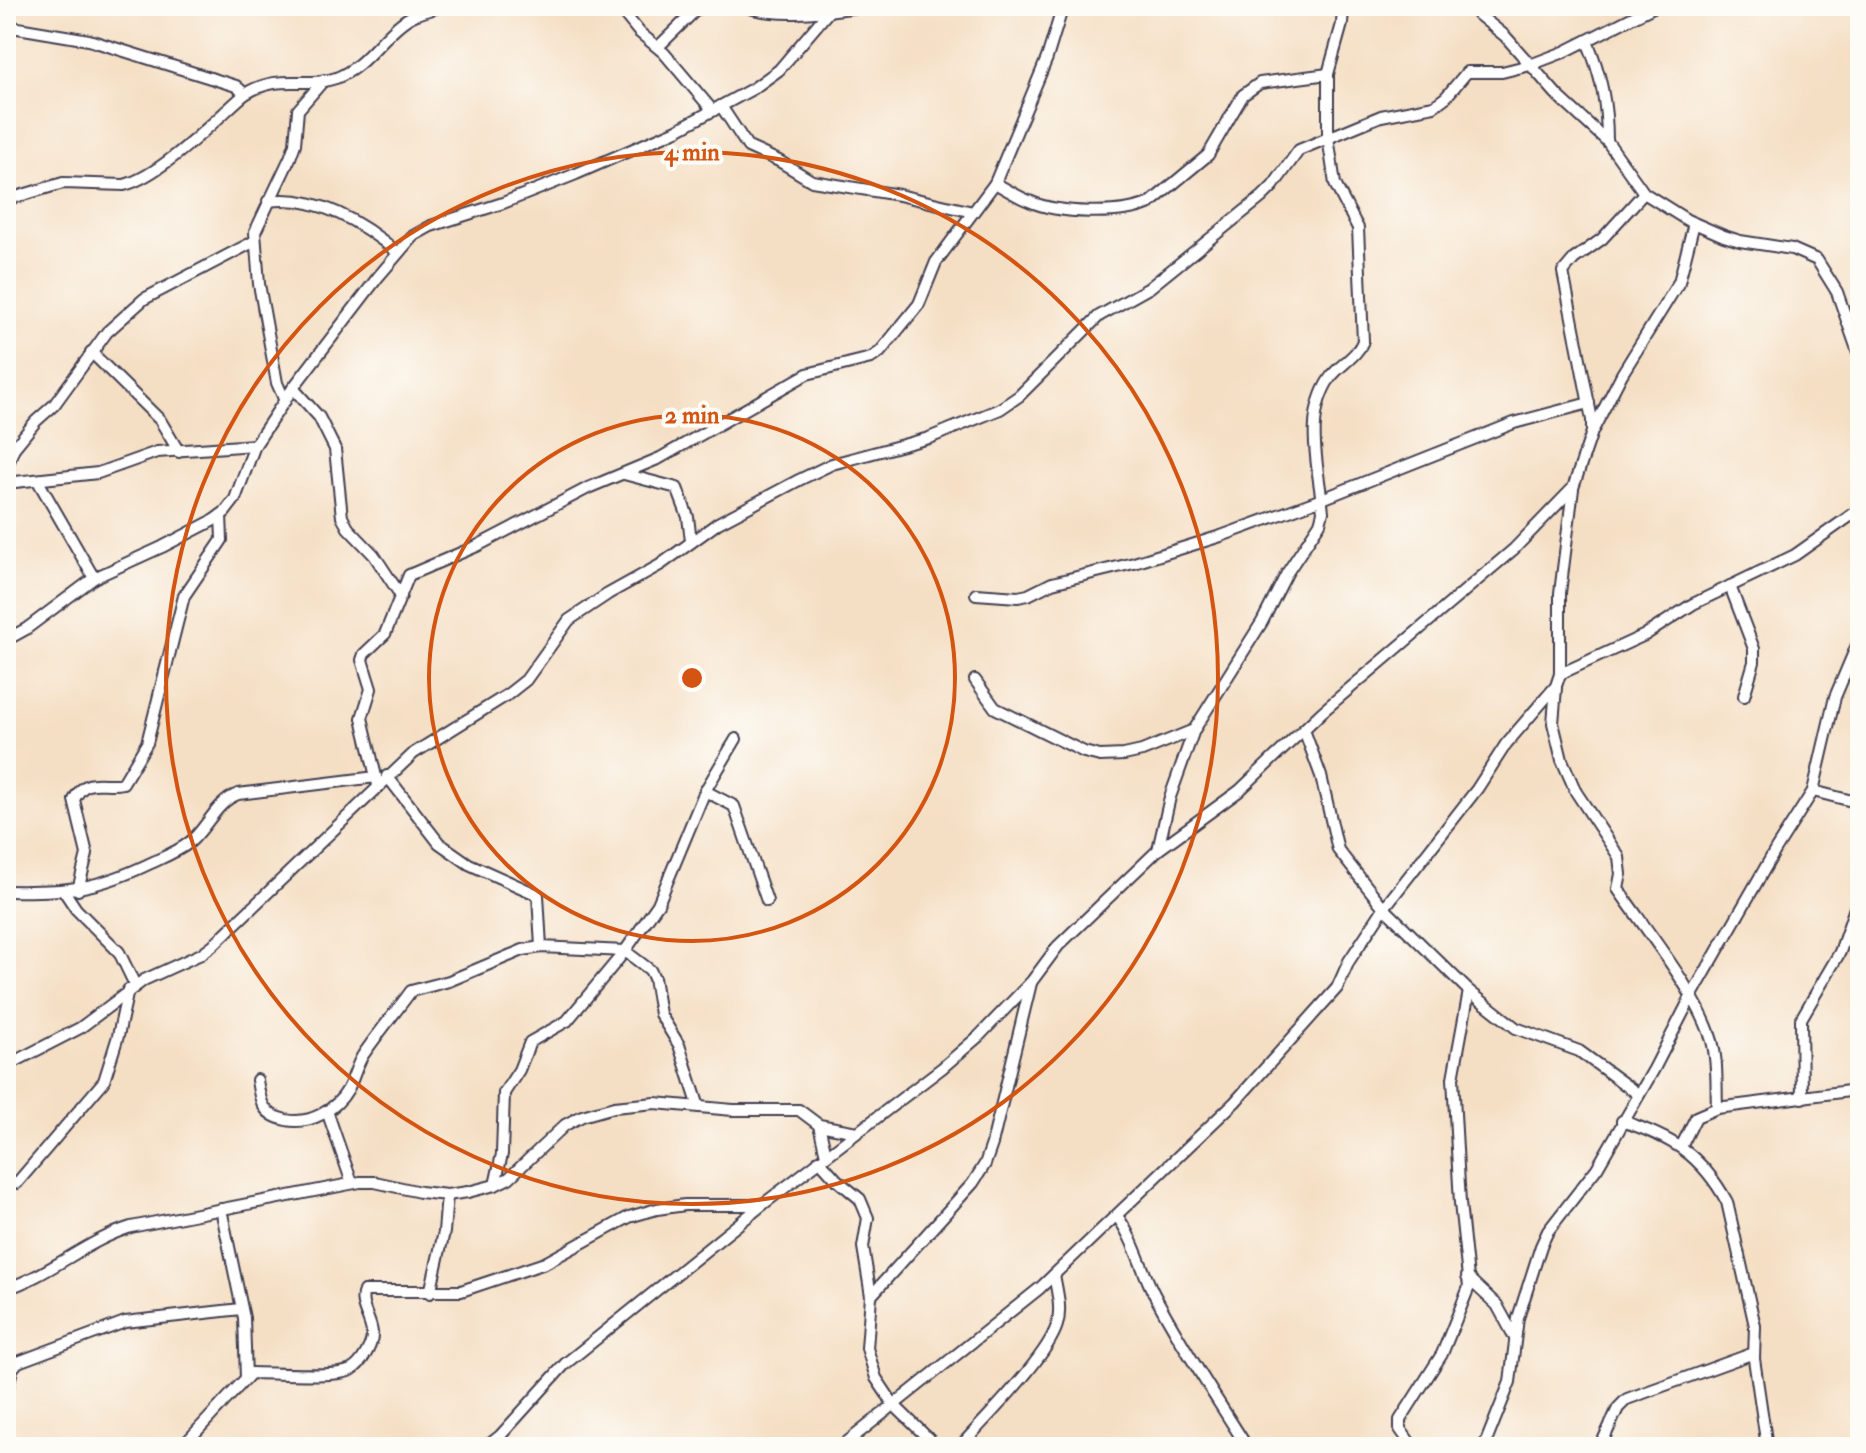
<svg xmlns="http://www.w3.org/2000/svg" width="1866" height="1453" viewBox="0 0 1866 1453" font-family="'IM FELL Double Pica',serif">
	<rect width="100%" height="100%" fill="#fdfcf7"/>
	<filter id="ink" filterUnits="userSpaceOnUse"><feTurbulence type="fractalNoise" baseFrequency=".0125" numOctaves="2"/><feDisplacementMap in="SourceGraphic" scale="16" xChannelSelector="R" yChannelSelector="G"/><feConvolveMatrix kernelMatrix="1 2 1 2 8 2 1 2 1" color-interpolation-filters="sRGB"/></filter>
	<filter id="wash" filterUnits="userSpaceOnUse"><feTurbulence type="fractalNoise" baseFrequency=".006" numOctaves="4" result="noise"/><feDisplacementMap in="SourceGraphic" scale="32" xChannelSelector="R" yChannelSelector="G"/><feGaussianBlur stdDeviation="1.8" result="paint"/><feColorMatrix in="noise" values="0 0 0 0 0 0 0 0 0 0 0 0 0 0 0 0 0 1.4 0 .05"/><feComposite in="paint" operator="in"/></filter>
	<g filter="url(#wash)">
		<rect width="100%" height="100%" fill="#f5dfc4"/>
	</g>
	<g filter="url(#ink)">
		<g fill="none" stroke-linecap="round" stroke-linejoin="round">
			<defs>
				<g id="minor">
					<polyline points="618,6 639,32 664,53 713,111"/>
					<path d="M744 6C778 19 831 11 866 6"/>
					<path d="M1343 6 1342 24 1328 74V137L1335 184 1358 228 1363 341C1357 357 1340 364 1330 378 1303 417 1319 469 1323 512L1320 523 1287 573 1262 622 1194 730 1170 797 1158 850 1239 791 1322 712 1514 549 1573 488 1592 432V420L1563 272 1574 259 1602 239 1644 193"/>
					<polyline points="1468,6 1505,36 1558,96 1607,141 1644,193 1687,220 1724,236 1740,241 1792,249 1817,260 1837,292 1860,358"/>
					<polyline points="6,26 89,40 236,86 245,94"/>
					<path d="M1587 41C1601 74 1607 104 1607 141"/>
					<polyline points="658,47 700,6"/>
					<polyline points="721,106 748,147 779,161 812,181 899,195 973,212"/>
					<path d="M995 183C1006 189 1018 197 1029 201 1058 214 1121 216 1150 203L1208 155 1243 95 1260 83 1328 74"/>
					<path d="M6 200 63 183 124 185C161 176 216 119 245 94 281 72 305 89 336 78 366 67 382 35 407 19 417 12 431 10 442 6"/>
					<path d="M268 201C317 194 363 223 398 253"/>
					<polyline points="91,352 160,420 179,452"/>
					<polyline points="293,388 319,417 335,449 342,517 348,528 374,555 401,596"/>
					<polyline points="285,401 277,383 259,284 255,232 290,158 295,144 298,110 324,80"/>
					<polyline points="1593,430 1622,374 1679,282 1694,223"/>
					<polyline points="6,469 14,448 36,421 54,405 107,332 144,299 255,241"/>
					<polyline points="624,474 677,488 688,517 691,541"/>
					<polyline points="38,481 94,578"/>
					<polyline points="6,483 98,473 157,452 255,445"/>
					<polyline points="1730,586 1754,649 1754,662 1744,696"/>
					<polyline points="976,594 1018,597 1028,595 1052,583 1134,563 1221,536 1322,499 1514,423 1589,403"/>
					<polyline points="6,640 26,629 94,578 162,547 214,520 225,512 235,499 255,445 293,388 378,277 413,236 431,226 503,203 576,174 677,130 754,88 779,70 829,11"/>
					<polyline points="1560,674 1645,635 1693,604 1795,555 1860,509"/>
					<polyline points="975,680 995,708 1084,752 1100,756 1124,755 1142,751 1194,730"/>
					<path d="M1556 688 1553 723 1562 760 1576 792 1619 857 1621 874 1618 889C1646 930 1699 995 1712 1041 1718 1062 1716 1086 1717 1108"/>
					<polyline points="1304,730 1321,776 1338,850 1384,908 1469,991 1516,1028 1579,1051 1638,1094"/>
					<polyline points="387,776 439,843 469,864 538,895 541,947"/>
					<polyline points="378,785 362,718 371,689 362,660 364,654 385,634 409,575 477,546 588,488 660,458 807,374 871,358 880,352 919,304 936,262 995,183 1047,58 1063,6"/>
					<polyline points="705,791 734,806 767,901"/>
					<polyline points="1813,791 1856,802 1860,807"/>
					<path d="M78 890 87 854 74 800C86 774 104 788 123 783L147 743 184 596 222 540 221 515"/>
					<path d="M6 891C67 892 95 890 151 863 164 857 179 851 190 842 207 828 216 802 238 794L376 777"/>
					<polyline points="64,891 76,909 119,952 135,985"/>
					<polyline points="6,1001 11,1063"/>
					<polyline points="6,1066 80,1028 144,980 201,954 213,945 414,753 507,695 526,680 569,620 608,594 660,565 718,523 799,480 832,464 929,438 1000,409 1019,396 1099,316 1149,288 1262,197 1273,186 1299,150 1381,116 1434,106 1446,97 1467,72 1502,72 1530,65 1564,52 1655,6"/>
					<path d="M257 1080C260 1101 262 1115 286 1120 310 1125 336 1110 348 1089 354 1078 356 1066 363 1055 378 1033 395 1013 411 991L449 981 523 950 541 947 625 951 650 970 654 978 660 1014 679 1045 699 1107"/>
					<polyline points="1802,1098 1801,1019 1840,952 1858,899 1860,879"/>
					<polyline points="327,1111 352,1183"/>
					<path d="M1622 1121C1671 1137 1701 1154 1727 1202L1755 1326 1754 1359 1767 1447"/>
					<polyline points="819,1125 826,1155"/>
					<polyline points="1681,1147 1696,1117 1717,1108 1857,1090"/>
					<polyline points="819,1160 837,1180 860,1199 868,1218 863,1247 871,1296 867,1348 876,1378 894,1405 937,1447"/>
					<polyline points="17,1183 104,1081 118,1036 128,990"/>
					<polyline points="495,1185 502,1154 504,1093 519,1070 530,1042 567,1021 625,951 658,904 705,791 736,739"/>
					<polyline points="221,1209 244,1318 246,1378"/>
					<path d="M1117 1216C1134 1239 1141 1269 1154 1294 1182 1347 1215 1396 1247 1447"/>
					<polyline points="1467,1277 1497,1305 1515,1338"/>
					<path d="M6 1289C51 1274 86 1241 131 1227L360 1182H375L420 1192 447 1195 468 1192 495 1185 509 1178 565 1125 582 1116 614 1107 655 1103 733 1110H799L819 1125 857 1132"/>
					<polyline points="430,1293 444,1232 447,1195"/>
					<polyline points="871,1296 973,1183 985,1164 992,1144 1031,983"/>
					<polyline points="6,1396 12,1369 18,1362 125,1322 241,1309"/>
					<path d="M182 1447 251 1373C273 1373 335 1378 351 1370 362 1364 373 1344 372 1333 371 1319 358 1305 364 1291H461L545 1263 629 1217 657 1209 685 1205H762"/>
					<polyline points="486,1447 500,1436 565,1364 762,1205 942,1068 979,1036 1032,981 1058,946 1158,850"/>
					<polyline points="841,1447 1040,1288 1235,1102 1337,988 1349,961 1384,908 1477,789 1506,744 1556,686 1560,674 1560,593 1573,489"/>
					<path d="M960 1447C985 1418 1047 1358 1057 1325 1062 1309 1057 1291 1054 1275"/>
					<polyline points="1413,1447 1400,1429 1400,1420 1442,1354 1469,1287 1460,1203 1453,1078 1469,991"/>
					<polyline points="1484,1447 1510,1382 1518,1318 1541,1246 1548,1231 1597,1168 1654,1069 1691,997 1776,849 1813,791 1835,697 1860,638"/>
					<polyline points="1600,1447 1618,1408 1627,1399 1754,1353"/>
				</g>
			</defs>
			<use href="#minor" stroke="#423e50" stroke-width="14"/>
			<use href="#minor" stroke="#fff" stroke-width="10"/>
		</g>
	</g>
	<g fill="none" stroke="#d45411" stroke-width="4">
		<circle cx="692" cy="678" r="263"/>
		<circle cx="692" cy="678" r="526"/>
	</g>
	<circle cx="692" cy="678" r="12" fill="#d45411" stroke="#fdfcf7" stroke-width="4"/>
	<g font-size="24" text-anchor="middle" font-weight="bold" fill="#d45411" stroke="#fdfcf7" stroke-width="8" stroke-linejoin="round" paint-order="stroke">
		<text x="692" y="160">4 min</text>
		<text x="692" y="423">2 min</text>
	</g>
	<rect width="1866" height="1453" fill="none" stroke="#fdfcf7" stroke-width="32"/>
</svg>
